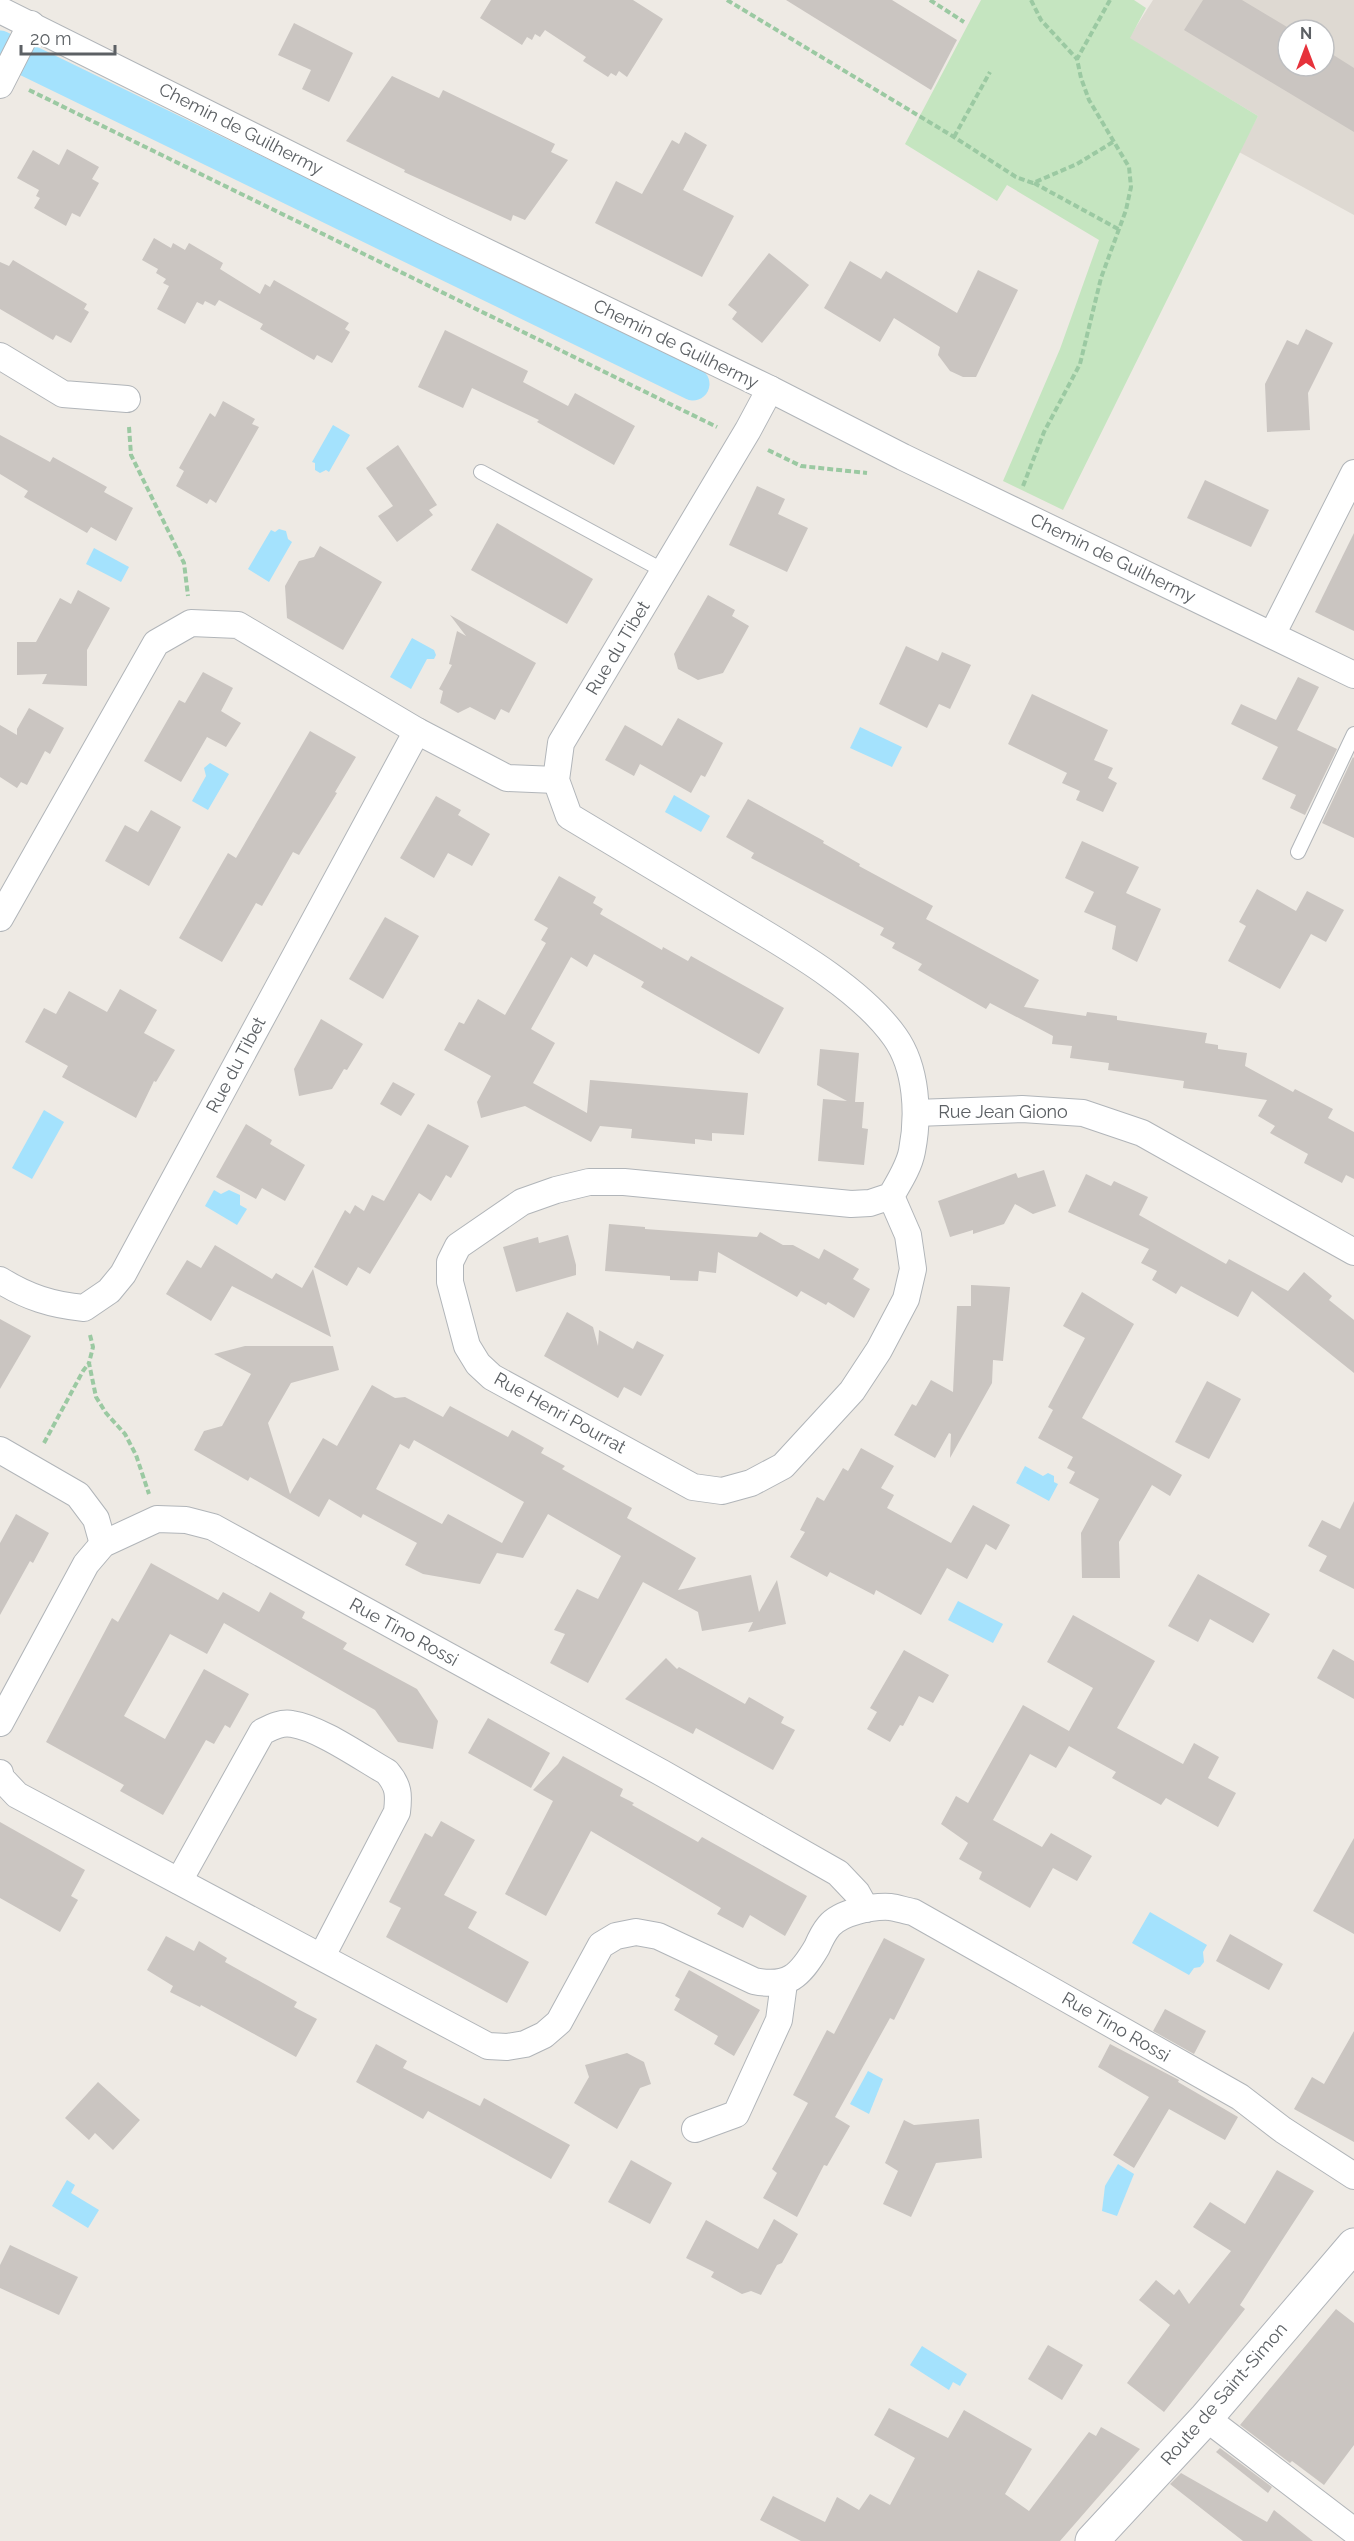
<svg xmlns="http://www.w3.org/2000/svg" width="1354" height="2541" viewBox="0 0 1354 2541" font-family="Raleway,sans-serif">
	<rect width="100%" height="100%" fill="#eeeae4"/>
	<path fill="#ded9d2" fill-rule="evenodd" d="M1153 0H1354V215L1239 152 1258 116 1129 38ZM1288 30H1324V66H1288Z"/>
	<polygon fill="#c5e5c0" points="981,0 1134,0 1146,8 1130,38 1258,116 1063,510 1003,481 1060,349 1099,240 1007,185 997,201 905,144"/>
	<g fill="#a4e2fd">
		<polygon points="333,425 350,435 329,472 326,470 320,473 315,470 315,463 312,462"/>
		<polygon points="279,529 286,531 288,539 292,542 269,582 248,569 271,530 275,532"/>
		<polygon points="94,548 129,567 121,582 86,564"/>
		<polygon points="412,638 434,650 436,655 434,659 427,659 411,689 390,677"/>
		<polygon points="860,727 902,747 892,767 850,748"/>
		<polygon points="210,763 229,774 208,810 192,801 206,776 204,768"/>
		<polygon points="674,795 710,816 701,832 665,812"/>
		<polygon points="44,1110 64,1122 32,1179 12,1168"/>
		<polygon points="214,1190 221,1194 229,1190 240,1195 240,1205 247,1209 237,1225 205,1206"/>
		<polygon points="1025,1466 1043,1476 1048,1473 1054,1476 1054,1482 1058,1484 1049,1501 1016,1483"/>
		<polygon points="958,1601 1003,1624 993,1643 948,1620"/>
		<polygon points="1150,1912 1207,1945 1203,1952 1204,1962 1200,1967 1194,1968 1189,1975 1132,1943"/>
		<polygon points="868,2071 883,2079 869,2114 850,2104"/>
		<polygon points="1118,2164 1134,2174 1117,2216 1102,2211 1105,2186"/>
		<polygon points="67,2180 75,2185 71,2193 99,2210 88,2228 52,2206"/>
		<polygon points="922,2346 967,2374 960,2386 953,2382 949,2390 910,2365"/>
	</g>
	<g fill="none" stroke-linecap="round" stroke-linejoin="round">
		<polyline stroke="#a4e2fd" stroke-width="33" points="0,47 693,384"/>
	</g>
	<g fill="#cac5c1" fill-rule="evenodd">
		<polygon points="491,0 633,0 663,19 627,77 619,71 616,76 611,73 608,77 583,61 586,57 545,30 540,37 535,34 532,40 527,37 522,45 480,18"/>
		<polygon points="786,0 892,0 957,40 931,90"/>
		<polygon points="1203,0 1242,0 1292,30 1288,30 1288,66 1324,66 1324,49 1354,68 1354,132 1184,30"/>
		<polygon points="294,23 353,53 329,102 302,89 311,70 278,55"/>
		<polygon points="392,76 439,98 443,90 555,144 551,152 568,160 525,220 513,215 511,221 404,172 405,170 346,141"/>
		<polygon points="685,132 707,145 683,190 734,216 702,277 595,223 616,181 642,194 672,140 679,144"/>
		<polygon points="67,149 99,167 92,179 99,183 80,217 72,213 66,226 34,208 40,198 36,196 39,190 17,178 33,150 59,165"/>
		<polygon points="154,238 171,248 173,243 185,250 189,243 223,263 220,269 260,294 265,284 270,287 274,280 349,323 345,329 350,332 332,363 317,355 314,360 260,329 263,324 219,300 215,306 205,301 203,305 197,302 185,324 157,309 169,286 163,283 166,279 156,273 158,269 142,260"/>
		<polygon points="769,253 809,285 762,343 732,319 737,312 728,305"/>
		<polygon points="13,260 87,304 84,309 89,312 71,343 56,335 53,340 0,309 0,262 9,266"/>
		<polygon points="850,261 881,279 886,271 957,313 978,270 1018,290 976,377 963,377 950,371 938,355 940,347 894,318 880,342 824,308"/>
		<polygon points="1306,329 1333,343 1308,393 1310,430 1267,432 1265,384 1287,340 1298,345"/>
		<polygon points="445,330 528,371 523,382 568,406 575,393 635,426 614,465 537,422 539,420 472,388 463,408 418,387"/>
		<polygon points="223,401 255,419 252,424 259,427 216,503 210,499 207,504 176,486 184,471 179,468 210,413 215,417"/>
		<polygon points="0,435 50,462 53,457 107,487 104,492 133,508 116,541 91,527 87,533 24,497 28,491 0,474"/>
		<polygon points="398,445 437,505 429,510 433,515 397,542 378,516 393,506 366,468"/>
		<polygon points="1205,480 1269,510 1251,547 1187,518"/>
		<polygon points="757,486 785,499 778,514 808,528 787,572 729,545"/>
		<polygon points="497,523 593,579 567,624 471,570"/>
		<polygon points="1354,533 1354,631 1315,612"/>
		<polygon points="320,546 382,582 343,650 287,618 285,586 299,561 314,557"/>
		<polygon points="78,590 110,608 87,650 87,686 42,684 47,674 17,675 17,642 36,642 60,598 71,604"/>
		<polygon points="708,595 735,610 732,616 749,626 723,673 698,680 678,669 674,654"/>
		<polygon points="450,615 536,663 509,713 501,709 495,720 470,707 458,713 440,703 443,691 439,689 452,665 449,664 457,631 466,636"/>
		<polygon points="906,646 938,661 942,652 971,665 950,709 939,704 927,728 879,704"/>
		<polygon points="203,672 233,688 221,711 241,723 226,747 207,737 181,782 144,761 179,700 185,703"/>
		<polygon points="1298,677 1319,687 1297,730 1337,749 1305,815 1290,808 1296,795 1262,779 1278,747 1231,724 1241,704 1276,720"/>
		<polygon points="1032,694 1108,730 1094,760 1113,768 1108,778 1117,783 1103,812 1076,800 1080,791 1062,783 1067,773 1008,744"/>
		<polygon points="29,708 64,728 50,754 45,751 27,785 21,782 17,788 0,777 0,725 17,735 17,729"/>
		<polygon points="678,718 723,743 705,777 701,775 691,793 640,764 634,776 605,760 625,725 662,746"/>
		<polygon points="310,731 356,757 335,792 337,793 299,855 293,852 262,906 256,903 222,962 179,938 228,853 236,858"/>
		<polygon points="1353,757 1354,758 1354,838 1322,823"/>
		<polygon points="436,796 461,810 458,815 490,834 472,866 448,853 434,878 400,858"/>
		<polygon points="748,799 824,841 823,843 860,864 859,866 933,906 926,919 1039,980 1024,1007 1086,1016 1087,1012 1117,1016 1117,1020 1207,1033 1205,1043 1218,1045 1218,1049 1247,1053 1245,1066 1293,1092 1295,1089 1333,1109 1328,1118 1354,1132 1354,1179 1346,1175 1342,1183 1304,1163 1308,1154 1270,1133 1275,1126 1258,1116 1267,1100 1183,1088 1184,1081 1108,1070 1109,1063 1070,1058 1072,1046 1052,1044 1053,1036 990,1003 986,1009 918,970 922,964 892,948 895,943 880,935 884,928 751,858 754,853 726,837"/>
		<polygon points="151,810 181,827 149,886 105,861 125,825 138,832"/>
		<polygon points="1082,841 1139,867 1126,893 1161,909 1137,962 1112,949 1116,926 1084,912 1094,892 1065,878"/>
		<polygon points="559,876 596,897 593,903 603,909 600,914 662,950 663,947 688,961 691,956 784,1008 759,1054 641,987 644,982 594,954 587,967 571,957 531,1029 555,1043 533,1083 587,1113 590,1080 748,1093 744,1135 712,1133 712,1141 695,1139 695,1144 631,1138 632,1129 600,1126 591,1142 525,1106 481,1118 477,1102 491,1076 444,1050 459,1022 464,1024 478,999 505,1015 546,943 541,940 548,928 534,920"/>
		<polygon points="1257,889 1296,911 1307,891 1344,910 1326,942 1311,934 1280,989 1228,961 1246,926 1239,922"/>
		<polygon points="385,917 419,936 383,999 349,979"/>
		<polygon points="120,989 157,1010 144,1033 175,1050 156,1082 154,1081 136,1118 62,1077 68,1066 25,1042 44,1008 56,1014 69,991 107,1012"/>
		<polygon points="321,1019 363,1044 347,1070 344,1069 332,1089 299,1096 294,1069"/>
		<polygon points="820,1049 859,1053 855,1102 864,1102 862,1128 868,1129 864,1165 818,1161 823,1099 847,1101 817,1085"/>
		<polygon points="393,1082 415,1094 401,1116 380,1104"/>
		<polygon points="246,1124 272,1140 270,1144 305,1165 285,1201 262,1188 256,1199 216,1177"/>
		<polygon points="428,1124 469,1146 451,1178 446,1175 431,1201 419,1193 370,1274 358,1267 347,1286 314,1267 345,1210 350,1214 355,1205 364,1211 372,1195 384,1201"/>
		<polygon points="1044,1170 1056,1206 1033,1214 1015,1204 1004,1224 973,1234 973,1230 950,1237 938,1201 1016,1173 1018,1178"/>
		<polygon points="1086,1174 1111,1186 1114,1181 1148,1197 1139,1215 1226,1264 1229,1259 1288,1291 1304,1272 1332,1296 1329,1300 1354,1320 1354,1373 1252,1291 1238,1317 1181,1286 1176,1294 1152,1280 1157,1271 1141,1263 1149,1249 1068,1212"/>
		<polygon points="609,1224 645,1227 645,1229 757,1237 760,1232 783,1245 793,1245 819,1259 824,1249 859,1269 853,1279 870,1289 854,1318 828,1302 826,1305 801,1291 797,1297 718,1252 716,1273 699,1271 698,1281 670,1280 670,1276 605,1271"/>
		<polygon points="568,1235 576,1265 576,1275 516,1292 503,1247 538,1237 539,1243"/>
		<polygon points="215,1245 272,1279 276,1273 302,1288 313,1269 331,1337 232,1286 211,1321 166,1294 187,1260 201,1268"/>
		<polygon points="971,1285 1010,1287 1003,1361 993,1360 992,1383 950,1458 951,1434 949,1433 935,1458 894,1435 912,1404 916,1406 931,1380 953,1392 957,1306 971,1306"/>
		<polygon points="1082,1292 1134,1324 1082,1418 1182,1475 1170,1496 1152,1485 1119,1542 1120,1578 1082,1578 1081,1533 1099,1499 1069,1483 1075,1472 1067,1468 1073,1457 1038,1438 1053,1410 1048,1407 1085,1338 1063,1326"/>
		<polygon points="567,1312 593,1327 598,1346 599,1330 633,1349 637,1341 664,1355 641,1396 624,1387 618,1398 544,1356"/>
		<polygon points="0,1319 31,1336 0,1389"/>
		<path d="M245 1346H333L339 1370 291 1383 268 1423 290 1494 323 1438 337 1446 372 1385 395 1398 405 1397 443 1417 450 1406 508 1437 512 1430 544 1448 541 1453 565 1466 562 1469 632 1508 627 1518 696 1558 678 1590 751 1575 759 1612 777 1580 786 1624 748 1632 753 1622 702 1631 698 1612 643 1582 588 1683 550 1663 565 1634 554 1630 577 1589 598 1599 621 1556 548 1514 523 1558 497 1553 498 1551 480 1584 423 1574 405 1565 417 1543 363 1514 361 1518 329 1499 319 1517 250 1477 248 1481 194 1450 204 1431 222 1426 251 1374 214 1354ZM414 1440 524 1502 502 1543 448 1514 442 1524 376 1489 400 1444 409 1449Z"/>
		<polygon points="1207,1381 1241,1399 1209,1459 1175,1442"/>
		<polygon points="861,1448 894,1466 881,1488 894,1495 887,1508 951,1543 973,1505 1010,1525 996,1550 986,1544 967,1579 947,1568 921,1615 876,1590 874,1595 830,1572 827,1577 790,1557 805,1532 800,1530 817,1497 824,1501 843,1468 848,1471"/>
		<polygon points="1354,1501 1354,1589 1319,1571 1327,1556 1308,1546 1322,1520 1340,1529"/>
		<polygon points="16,1514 49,1533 33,1563 30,1561 0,1615 0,1543"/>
		<polygon points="151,1563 218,1600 223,1592 259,1612 270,1592 305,1612 302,1618 347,1643 343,1649 417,1689 438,1721 433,1749 398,1742 375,1710 224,1623 207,1654 170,1634 124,1716 165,1739 204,1669 249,1694 230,1728 225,1725 214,1744 206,1740 163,1815 120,1791 124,1785 46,1742 112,1618 118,1622"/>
		<polygon points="1198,1574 1270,1614 1253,1643 1210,1619 1198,1642 1168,1626"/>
		<polygon points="1073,1615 1155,1661 1117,1728 1183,1764 1194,1743 1219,1757 1208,1778 1236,1793 1218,1827 1166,1798 1161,1805 1112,1778 1116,1772 1069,1746 1056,1768 1030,1754 993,1820 1042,1847 1051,1833 1092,1856 1077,1881 1053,1868 1030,1908 979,1879 982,1872 959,1859 968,1843 941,1824 956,1796 968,1803 1023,1705 1069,1731 1093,1688 1047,1662"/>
		<polygon points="1333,1649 1354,1661 1354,1699 1317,1678"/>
		<polygon points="904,1650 949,1675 933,1703 919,1696 903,1726 900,1725 890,1742 867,1729 877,1712 870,1708"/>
		<polygon points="666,1658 677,1669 679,1667 745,1704 749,1697 784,1717 781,1723 795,1730 773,1770 696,1728 693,1734 625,1699"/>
		<polygon points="488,1718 550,1753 531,1788 468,1753"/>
		<polygon points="563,1756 623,1789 620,1796 634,1803 632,1805 698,1842 702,1837 807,1896 785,1936 750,1915 743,1928 717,1914 721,1908 591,1831 546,1916 505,1894 553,1801 533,1790 558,1764"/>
		<polygon points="441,1821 475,1840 444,1895 477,1912 468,1928 529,1962 507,2003 386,1937 401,1908 389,1902 425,1833 432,1837"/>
		<polygon points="0,1822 85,1870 71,1896 78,1900 60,1932 0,1898"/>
		<polygon points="1354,1838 1354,1934 1313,1911"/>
		<polygon points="1230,1934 1283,1964 1269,1990 1216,1961"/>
		<polygon points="166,1936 194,1951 199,1941 227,1958 225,1962 297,2002 294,2007 317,2019 296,2057 201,2005 200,2007 170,1992 173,1986 147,1970"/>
		<polygon points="884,1938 925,1959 894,2020 890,2018 835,2117 850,2126 827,2166 824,2165 797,2217 763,2198 777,2173 772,2169 808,2103 793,2095 827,2030 834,2034"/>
		<polygon points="689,1970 760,2010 734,2056 714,2044 718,2036 674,2010 680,1999 675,1996"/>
		<polygon points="1165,2009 1206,2031 1194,2054 1153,2031"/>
		<polygon points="1354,2031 1354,2142 1294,2109 1312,2077 1324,2084"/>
		<polygon points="376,2044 407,2061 403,2068 480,2106 484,2098 570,2145 551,2179 428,2111 423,2119 356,2082"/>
		<polygon points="1110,2044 1179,2080 1178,2082 1238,2117 1225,2140 1169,2109 1134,2168 1113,2155 1149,2097 1098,2067"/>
		<polygon points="627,2053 644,2062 651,2084 640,2088 617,2129 574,2103 589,2077 585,2065"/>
		<polygon points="98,2082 140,2120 113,2150 95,2133 89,2140 65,2118"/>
		<polygon points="979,2119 982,2158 936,2163 911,2217 883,2204 898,2171 885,2163 904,2120 914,2125"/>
		<polygon points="631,2160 672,2183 650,2224 608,2202"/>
		<polygon points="1277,2170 1314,2191 1240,2305 1245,2309 1164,2412 1127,2383 1170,2325 1139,2300 1156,2280 1174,2295 1179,2289 1189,2304 1231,2251 1193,2227 1210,2202 1245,2224"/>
		<polygon points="774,2219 798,2234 782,2263 777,2265 761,2295 751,2291 742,2294 711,2277 714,2272 686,2258 706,2220 758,2249"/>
		<polygon points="10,2245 78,2277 59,2315 0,2288 0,2265"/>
		<polygon points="1336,2309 1354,2323 1354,2445 1324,2485 1292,2461 1290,2463 1240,2425"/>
		<polygon points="1048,2345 1083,2365 1062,2400 1028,2379"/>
		<polygon points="889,2408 948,2438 964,2410 1032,2449 1005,2494 1029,2511 1089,2432 1096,2436 1101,2427 1140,2449 1060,2541 801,2541 760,2520 773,2496 825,2522 837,2497 859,2510 870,2494 890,2505 915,2458 874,2435"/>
		<polygon points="1220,2448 1272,2487 1268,2493 1216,2452"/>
		<polygon points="1181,2473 1267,2522 1274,2510 1313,2541 1243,2541 1170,2484"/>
	</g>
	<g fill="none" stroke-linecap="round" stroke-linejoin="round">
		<defs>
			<g id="lane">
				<polyline points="481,472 664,571"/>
				<polyline points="1298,852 1354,734"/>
			</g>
			<g id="street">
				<polyline points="0,10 443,231 770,389 903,457 1354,675"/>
				<polyline points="0,85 31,24"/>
				<polyline points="0,356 63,394 127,399"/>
				<path d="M770 389 748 430 561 743 556 780 569 816C622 848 676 880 729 912 782 944 859 986 895 1037 917 1068 919 1115 912 1151 909 1167 899 1182 891 1196L908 1235 913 1269 906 1299 879 1350 852 1391 783 1466 751 1483 722 1491 693 1487 492 1377 478 1364 467 1346 450 1282V1262L458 1246 522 1202 556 1190 589 1182H624L851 1204 870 1203 891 1196"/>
				<polyline points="1272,635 1354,473"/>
				<polyline points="0,918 156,643 191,623 238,625 417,731 507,778 556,780"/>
				<polyline points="916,1113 1022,1109 1083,1113 1142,1133 1354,1252"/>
				<path d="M0 1280C27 1297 52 1305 84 1308L109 1291 123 1274 417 731"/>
				<polyline points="0,1450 78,1495 96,1519 103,1544"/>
				<polyline points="0,1723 86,1564 103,1544 157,1519 186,1520 213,1527 662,1773 838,1873 857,1893 866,1909"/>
				<path d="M0 1773 1 1778 17 1795 488 2046 507 2047 525 2044 544 2035 559 2022 601 1945 616 1936 636 1932 658 1936 754 1981C788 1988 800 1976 817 1947 820 1940 824 1932 829 1926 841 1912 872 1906 890 1907 898 1908 906 1911 913 1912L1240 2097 1283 2130 1354 2176"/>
				<path d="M179 1881 262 1732C272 1727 281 1722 292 1724 320 1728 362 1758 387 1772 399 1786 399 1795 397 1812L322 1956"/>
				<polyline points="695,2129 736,2114 779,2020 784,1983"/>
				<polyline points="1206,2418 1354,2531"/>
			</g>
			<polyline id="secondary" points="1092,2541 1206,2418 1354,2245"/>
		</defs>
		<use href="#lane" stroke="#b1b5b9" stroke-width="16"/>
		<use href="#street" stroke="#b1b5b9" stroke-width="28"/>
		<use href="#secondary" stroke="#b0b4b9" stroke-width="35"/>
		<g stroke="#9bc9a2" stroke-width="4" stroke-dasharray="6 3" stroke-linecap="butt">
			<polyline points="727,0 954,137 1016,177 1033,183 1077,164 1113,142"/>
			<polyline points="930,0 964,22"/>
			<polyline points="1031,0 1041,20 1077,59"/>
			<polyline points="29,90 717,427"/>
			<polyline points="954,137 990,72"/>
			<polyline points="1034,183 1120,230"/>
			<polyline points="129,427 131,455 184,563 188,596"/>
			<polyline points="768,450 801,466 867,473"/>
			<polyline points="1023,486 1044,432 1080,364 1101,278 1126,210 1131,187 1129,167 1089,100 1081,78 1077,59 1110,0"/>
			<polyline points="90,1335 93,1347 89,1363 96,1397 106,1413 125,1434 136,1455 149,1494"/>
			<polyline points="44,1443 83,1371 89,1363"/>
		</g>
		<use href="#lane" stroke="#fff" stroke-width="14"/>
		<use href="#street" stroke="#fff" stroke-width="26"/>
		<use href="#secondary" stroke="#fff" stroke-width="33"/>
	</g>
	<g text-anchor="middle" stroke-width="5" stroke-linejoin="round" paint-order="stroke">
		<g font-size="18" fill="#5c6064" stroke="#fff">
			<text transform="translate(241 129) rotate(27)" y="6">Chemin de Guilhermy</text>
			<text transform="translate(676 344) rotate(26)" y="6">Chemin de Guilhermy</text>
			<text transform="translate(1113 558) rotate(26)" y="6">Chemin de Guilhermy</text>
			<text transform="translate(618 648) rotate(-59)" y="6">Rue du Tibet</text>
			<text transform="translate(236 1065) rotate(-62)" y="6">Rue du Tibet</text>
			<text x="1003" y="1118">Rue Jean Giono</text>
			<text transform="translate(560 1413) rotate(29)" y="6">Rue Henri Pourrat</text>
			<text transform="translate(404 1632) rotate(29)" y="6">Rue Tino Rossi</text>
			<text transform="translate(1116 2027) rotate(30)" y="6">Rue Tino Rossi</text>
			<text transform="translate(1224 2394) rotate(-49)" y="6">Route de Saint-Simon</text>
		</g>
	</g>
	<g transform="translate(1306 48)"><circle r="28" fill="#ffffff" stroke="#bebfc1" stroke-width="1.5"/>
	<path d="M0-4.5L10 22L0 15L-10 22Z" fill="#e6323b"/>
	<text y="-9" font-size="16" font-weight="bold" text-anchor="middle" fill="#5c6064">N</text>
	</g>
	<path d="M21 45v9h94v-9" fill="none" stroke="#5c6064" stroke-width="3"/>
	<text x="30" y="45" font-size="18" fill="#5c6064" stroke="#ffffff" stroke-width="4.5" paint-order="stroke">20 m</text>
</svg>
